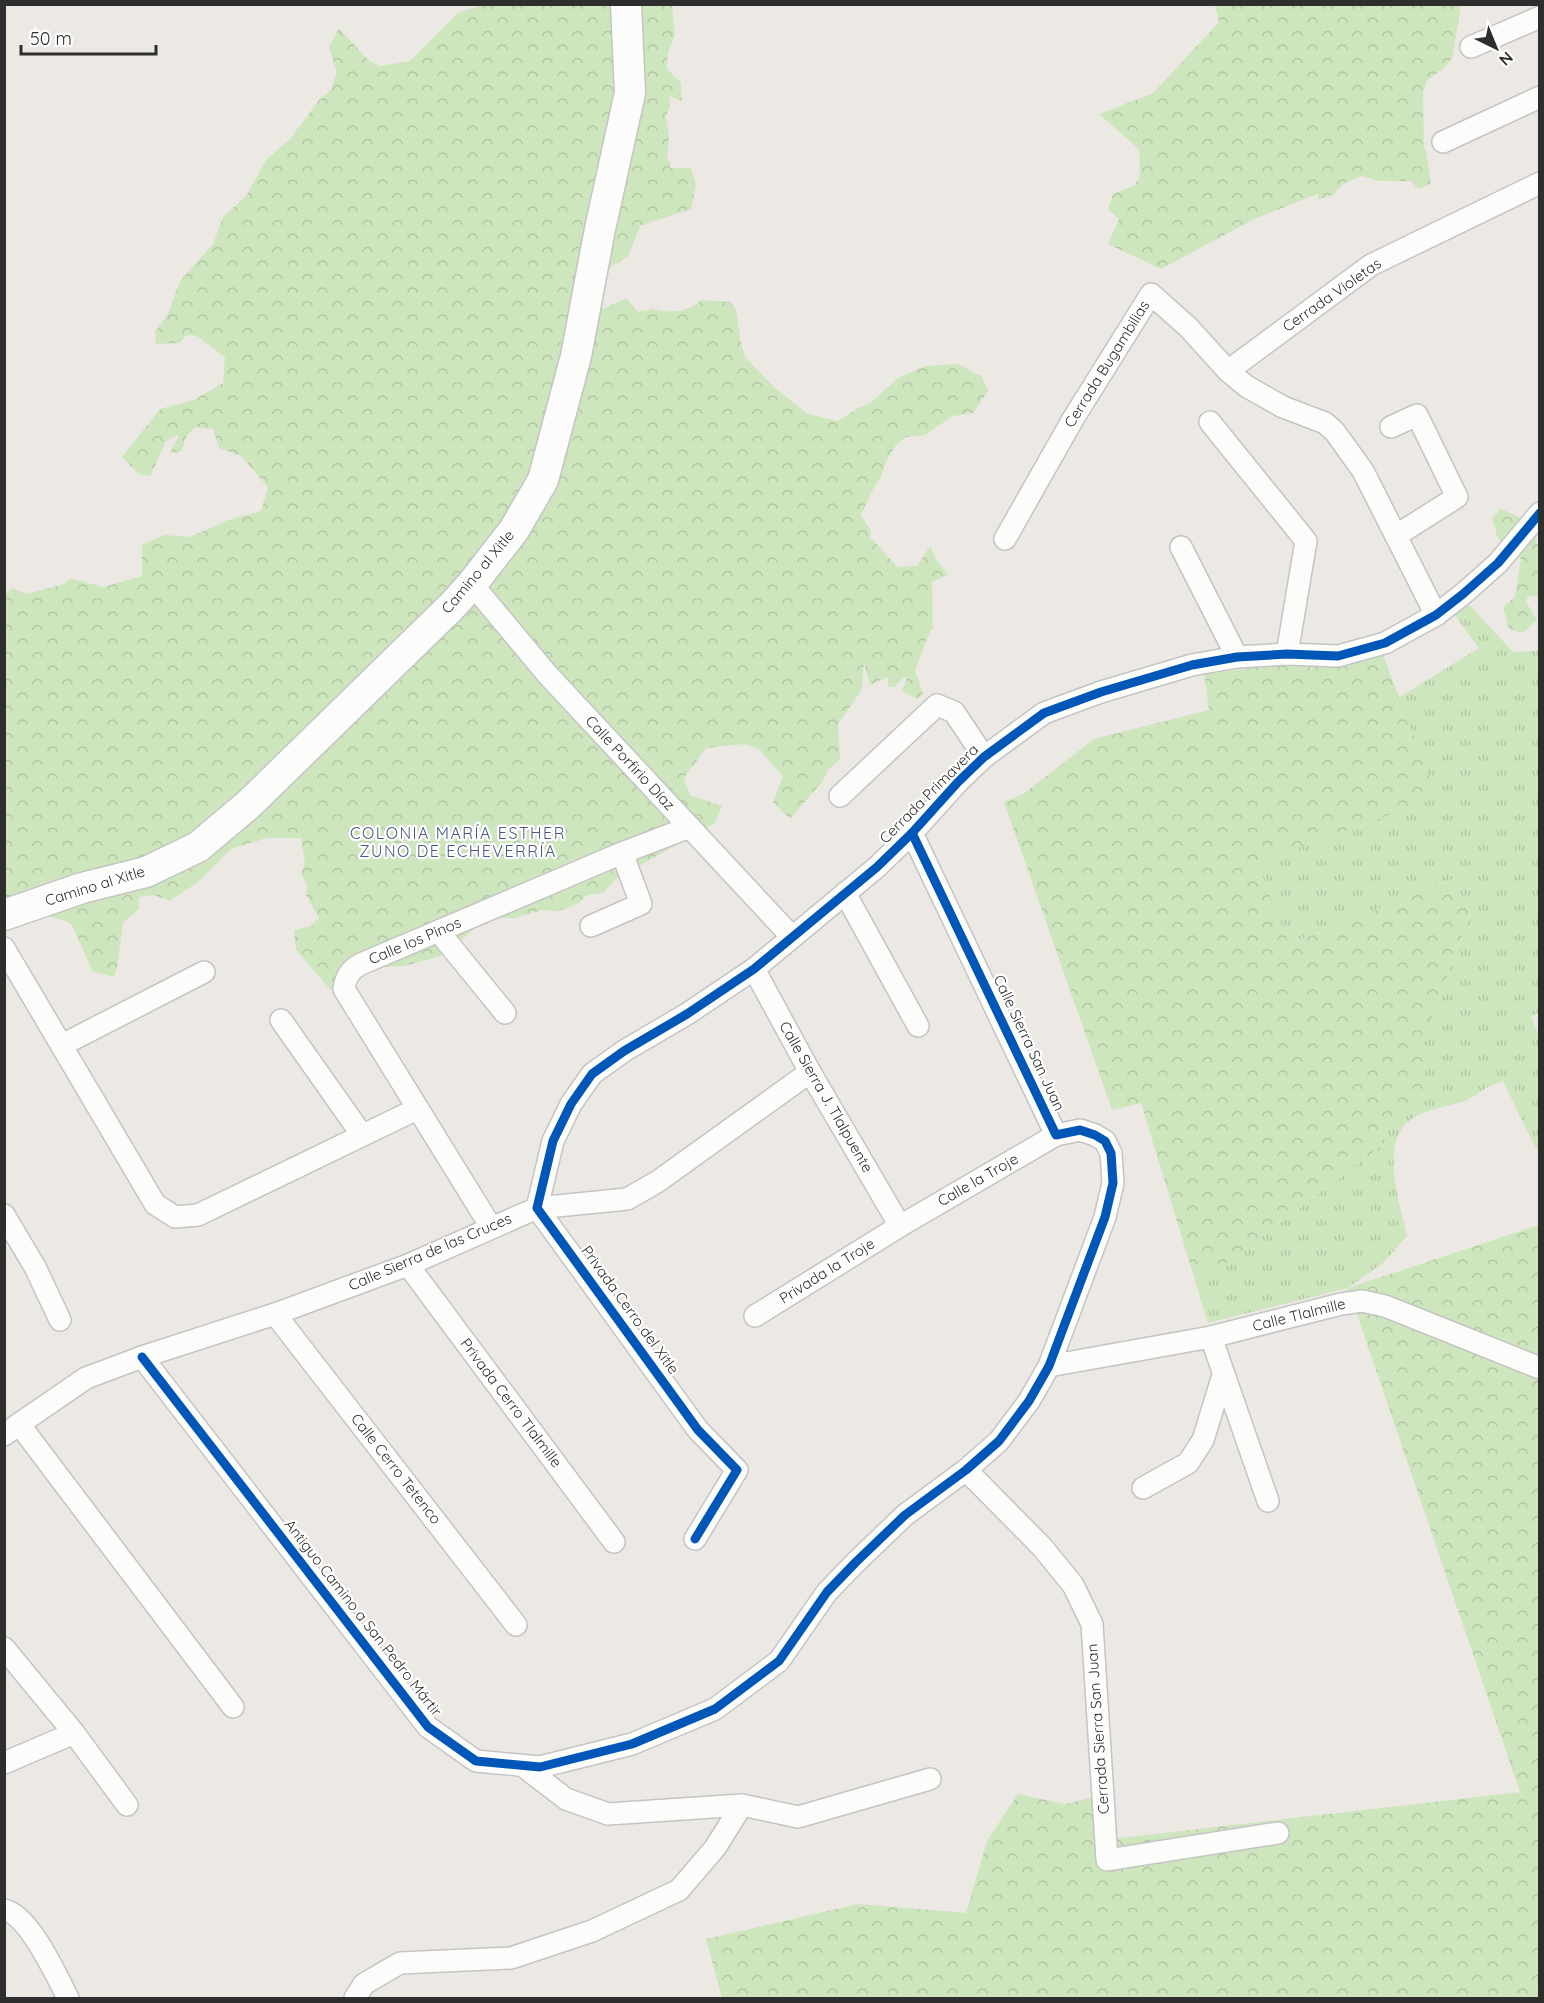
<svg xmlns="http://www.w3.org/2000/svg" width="1544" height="2003" viewBox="0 0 1544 2003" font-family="Quicksand,sans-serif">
	<defs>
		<pattern id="grass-tufts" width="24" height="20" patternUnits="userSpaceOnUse" patternTransform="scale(1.5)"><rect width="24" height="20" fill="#cee6be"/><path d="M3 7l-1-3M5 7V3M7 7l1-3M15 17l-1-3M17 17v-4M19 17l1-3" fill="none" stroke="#b1c6a4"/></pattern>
		<pattern id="forest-crowns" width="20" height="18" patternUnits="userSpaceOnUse" patternTransform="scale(1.5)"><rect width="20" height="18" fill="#cee6be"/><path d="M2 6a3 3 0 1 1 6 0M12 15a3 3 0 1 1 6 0" fill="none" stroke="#b1c6a4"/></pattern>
	</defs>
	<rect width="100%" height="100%" fill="#ece8e4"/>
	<path fill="url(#grass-tufts)" d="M1466 601 1513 652 1539 651 1540 1012 1531 1016 1539 1036V1147L1536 1149 1503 1081C1497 1083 1491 1085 1486 1088 1481 1091 1476 1096 1471 1098 1452 1107 1431 1107 1413 1118 1378 1139 1400 1204 1407 1236L1383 1263 1348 1288 1208 1323 1193 1274 1227 1263 1384 1144 1387 1129 1396 1110 1426 1093 1423 1044 1470 913 1453 879 1289 944 1257 862 1436 798 1398 698 1479 648 1453 613Z"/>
	<g fill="url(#forest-crowns)">
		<path d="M477 5H672L675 35 668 52 667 69 681 83 682 101 669 96 670 106 666 116 669 137 667 158 670 162V168H691L696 184 691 209 640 226 628 257 612 266 590 288 603 309 626 298 639 313 642 310 648 311 651 308C667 314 688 313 701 300L730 302 736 310 741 344 746 358 777 390 808 414 838 421 860 407 869 404 898 378 925 366 959 364 974 373 982 376 985 385 989 390 973 413 953 416 925 435 905 437 896 445 886 462 881 477 872 491 861 515 871 531 870 537 898 567 917 566 930 546 936 559 948 575 932 582 933 628 930 631 915 670 923 693 917 699 902 691 907 678H903L894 687H888V677L870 685 864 662 862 689 838 724 840 759 828 770 822 782 790 819 773 802 783 776 758 749 744 744 706 748 684 778 690 795 722 806 715 823 616 879 603 893 587 895 579 903 567 908 557 911 542 910 516 918H497L474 929 445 955 404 966 361 968 331 990 296 950 294 930 311 926 319 918 306 895 307 885 301 874 305 863 301 838H267L231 849 198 882 170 901 154 895 139 897V909L123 923 117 968 114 977 93 972 71 923 43 914 5 932V594L12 588 27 594 64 584 70 578 103 587 142 576V545L164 535 190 537 228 520 261 511 268 487 241 456 219 448 213 429 196 427 187 435 181 452 170 453 179 435 166 441 150 476 139 474 122 457 160 409 194 400 223 383 225 357 197 336 187 335 179 343 156 344 155 332 168 314 180 281 213 244 223 217 246 196 266 160 291 138 319 100 330 91 337 73 329 47 339 28 369 61 380 66 410 61 459 12 477 7Z"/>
		<polygon points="1215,5 1461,5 1452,59 1443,69 1427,80 1423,92 1424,148 1426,149 1431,184 1418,189 1411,181 1379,181 1362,176 1343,184 1333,195 1318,200 1318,194 1254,219 1161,269 1108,244 1119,219 1108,209 1113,194 1135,185 1140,174 1139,149 1099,114 1153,93 1219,22"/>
		<path d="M1500 509C1520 516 1532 523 1537 544L1539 545V596H1528L1526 602 1537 620 1523 633 1509 629 1503 607 1515 597 1521 559 1498 538 1492 518Z"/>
		<polygon points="1383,655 1437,798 1257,862 1289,944 1453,879 1470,913 1423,1044 1426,1093 1396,1110 1387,1129 1384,1144 1227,1263 1193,1274 1141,1103 1112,1110 1004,802 1023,794 1094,739 1209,710 1204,674 1296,663 1345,663"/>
		<polygon points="1539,1225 1539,1998 722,1998 706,1939 858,1904 966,1913 987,1841 1018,1794 1065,1804 1098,1796 1102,1840 1520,1792 1348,1288"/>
	</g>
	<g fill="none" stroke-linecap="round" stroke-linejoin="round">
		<defs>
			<g id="street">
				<polyline points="1471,47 1540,17"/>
				<polyline points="1443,142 1540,97"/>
				<polyline points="1228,371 1371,265 1540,183"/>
				<polyline points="1210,422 1306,541 1287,654"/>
				<polyline points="1391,427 1417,415 1457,497 1397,535"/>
				<polyline points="1005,539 1073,419 1151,294 1189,328 1228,371 1246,386 1283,407 1325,423 1335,432 1363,471 1436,615"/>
				<polyline points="1181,547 1237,657"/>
				<polyline points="472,584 547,674 792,937"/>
				<polyline points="840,796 937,705 954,712 984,757"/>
				<polyline points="845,893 918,1026"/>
				<polyline points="591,926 641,904 622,853"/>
				<polyline points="439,932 505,1013"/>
				<polyline points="4,948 155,1204 175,1217 198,1215 417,1109"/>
				<polyline points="754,969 810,1072 900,1226"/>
				<polyline points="281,1020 362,1135"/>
				<polyline points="62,1045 204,972"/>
				<polyline points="4,1215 35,1267 60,1320"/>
				<path d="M491 1227 344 989C346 976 350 970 361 964L622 853 690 827"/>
				<polyline points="408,1265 614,1542"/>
				<polyline points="275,1314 516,1625"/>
				<polyline points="755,1316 900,1226 1056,1135"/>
				<polyline points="1211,1337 1268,1501"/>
				<polyline points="142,1357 428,1727 476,1761 540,1767 632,1744 715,1709 779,1661 827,1592 856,1562 905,1515 966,1470 999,1441 1029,1401 1049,1366 1105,1217 1113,1183 1111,1153 1105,1141 1095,1135 1080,1130 1056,1135 912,833"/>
				<polyline points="1049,1366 1211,1337 1341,1304 1362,1301 1385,1306 1540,1368"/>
				<polyline points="19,1424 233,1707"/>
				<polyline points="4,1435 19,1424 86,1378 142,1357 275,1314 408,1265 537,1208 627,1199 657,1182 810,1072"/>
				<polyline points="966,1470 1042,1547 1073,1585 1092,1624 1107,1860 1278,1833"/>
				<polyline points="1143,1488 1188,1463 1203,1440 1223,1375"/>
				<polyline points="695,1539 737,1470 698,1430 537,1208 553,1141 571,1104 592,1074 624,1051 687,1014 754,969 877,867 912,833 958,782 984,757 1044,713 1101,692 1192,665 1237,657 1287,654 1338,656 1385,643 1436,615 1463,594 1498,563 1540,513"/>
				<polyline points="4,1648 74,1733 127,1805"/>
				<polyline points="4,1763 74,1733"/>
				<polyline points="523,1766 566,1799 608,1814 742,1805 798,1817 930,1779"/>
				<path d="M4 1910C29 1914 57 1977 68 1998"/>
				<polyline points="355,1998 364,1984 400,1963 511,1958 592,1931 679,1890 715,1848 742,1805"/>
			</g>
			<polyline id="secondary" points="4,915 82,888 146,872 198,847 249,804 451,607 472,584 514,530 543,480 576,356 600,229 630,93 626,4"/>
		</defs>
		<use href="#street" stroke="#c5c4c5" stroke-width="24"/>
		<use href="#secondary" stroke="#c5c4c5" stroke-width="33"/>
		<use href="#street" stroke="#fcfcfb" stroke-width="21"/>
		<use href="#secondary" stroke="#fcfcfb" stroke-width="30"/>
		<defs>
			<g id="cycleway">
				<polyline points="142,1357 428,1727 476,1761 540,1767 632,1744 715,1709 779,1661 827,1592 856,1562 905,1515 966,1470 999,1441 1029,1401 1049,1366 1105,1217 1113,1183 1111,1153 1105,1141 1095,1135 1080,1130 1056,1135 912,833"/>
				<polyline points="695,1539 737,1470 698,1430 537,1208 553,1141 571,1104 592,1074 624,1051 687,1014 754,969 877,867 912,833 958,782 984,757 1044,713 1101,692 1192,665 1237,657 1287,654 1338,656 1385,643 1436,615 1463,594 1498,563 1540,513"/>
			</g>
		</defs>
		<use href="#cycleway" stroke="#fff" stroke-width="13"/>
		<use href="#cycleway" stroke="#0057b8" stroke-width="9"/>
	</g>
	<g text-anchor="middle" stroke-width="4.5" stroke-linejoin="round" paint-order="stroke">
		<g font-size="15" fill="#2e2e2e" stroke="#fff">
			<text transform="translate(1332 295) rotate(-35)" y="5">Cerrada Violetas</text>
			<text transform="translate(1107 364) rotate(-58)" y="5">Cerrada Bugambilias</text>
			<text transform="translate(478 572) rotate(-50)" y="5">Camino al Xitle</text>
			<text transform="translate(630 763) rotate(47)" y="5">Calle Porfirio Díaz</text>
			<text transform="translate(929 794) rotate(-45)" y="5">Cerrada Primavera</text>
			<text transform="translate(95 886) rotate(-17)" y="5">Camino al Xitle</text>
			<text transform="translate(415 941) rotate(-23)" y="5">Calle los Pinos</text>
			<text transform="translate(1029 1043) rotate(65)" y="5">Calle Sierra San Juan</text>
			<text transform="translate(826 1097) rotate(60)" y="5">Calle Sierra J. Tlalpuente</text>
			<text transform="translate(978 1180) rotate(-30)" y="5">Calle la Troje</text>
			<text transform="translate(430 1252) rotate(-23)" y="5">Calle Sierra de las Cruces</text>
			<text transform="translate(827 1271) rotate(-32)" y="5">Privada la Troje</text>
			<text transform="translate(630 1310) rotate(54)" y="5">Privada Cerro del Xitle</text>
			<text transform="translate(1299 1315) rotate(-14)" y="5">Calle Tlalmille</text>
			<text transform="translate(511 1403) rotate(53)" y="5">Privada Cerro Tlalmille</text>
			<text transform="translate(396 1469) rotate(52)" y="5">Calle Cerro Tetenco</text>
			<text transform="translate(363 1618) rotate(52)" y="5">Antiguo Camino a San Pedro Mártir</text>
			<text transform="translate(1098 1729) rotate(-94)" y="5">Cerrada Sierra San Juan</text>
		</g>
		<g font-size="16" letter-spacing="1.5" fill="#4d5680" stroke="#fff">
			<text x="458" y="839">COLONIA MARÍA ESTHER<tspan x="458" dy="18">ZUNO DE ECHEVERRÍA</tspan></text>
		</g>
	</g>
	<rect width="1544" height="2003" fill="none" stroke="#2e2e2e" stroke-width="12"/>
	<g transform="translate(1496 48) rotate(137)" stroke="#ffffff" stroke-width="4.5" paint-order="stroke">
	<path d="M0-4.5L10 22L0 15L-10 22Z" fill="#2e2e2e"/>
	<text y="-9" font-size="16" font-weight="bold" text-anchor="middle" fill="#2e2e2e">N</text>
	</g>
	<path d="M21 45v9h135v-9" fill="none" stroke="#2e2e2e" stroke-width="3"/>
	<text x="30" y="45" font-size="18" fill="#2e2e2e" stroke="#ffffff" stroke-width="4.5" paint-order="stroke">50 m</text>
</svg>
